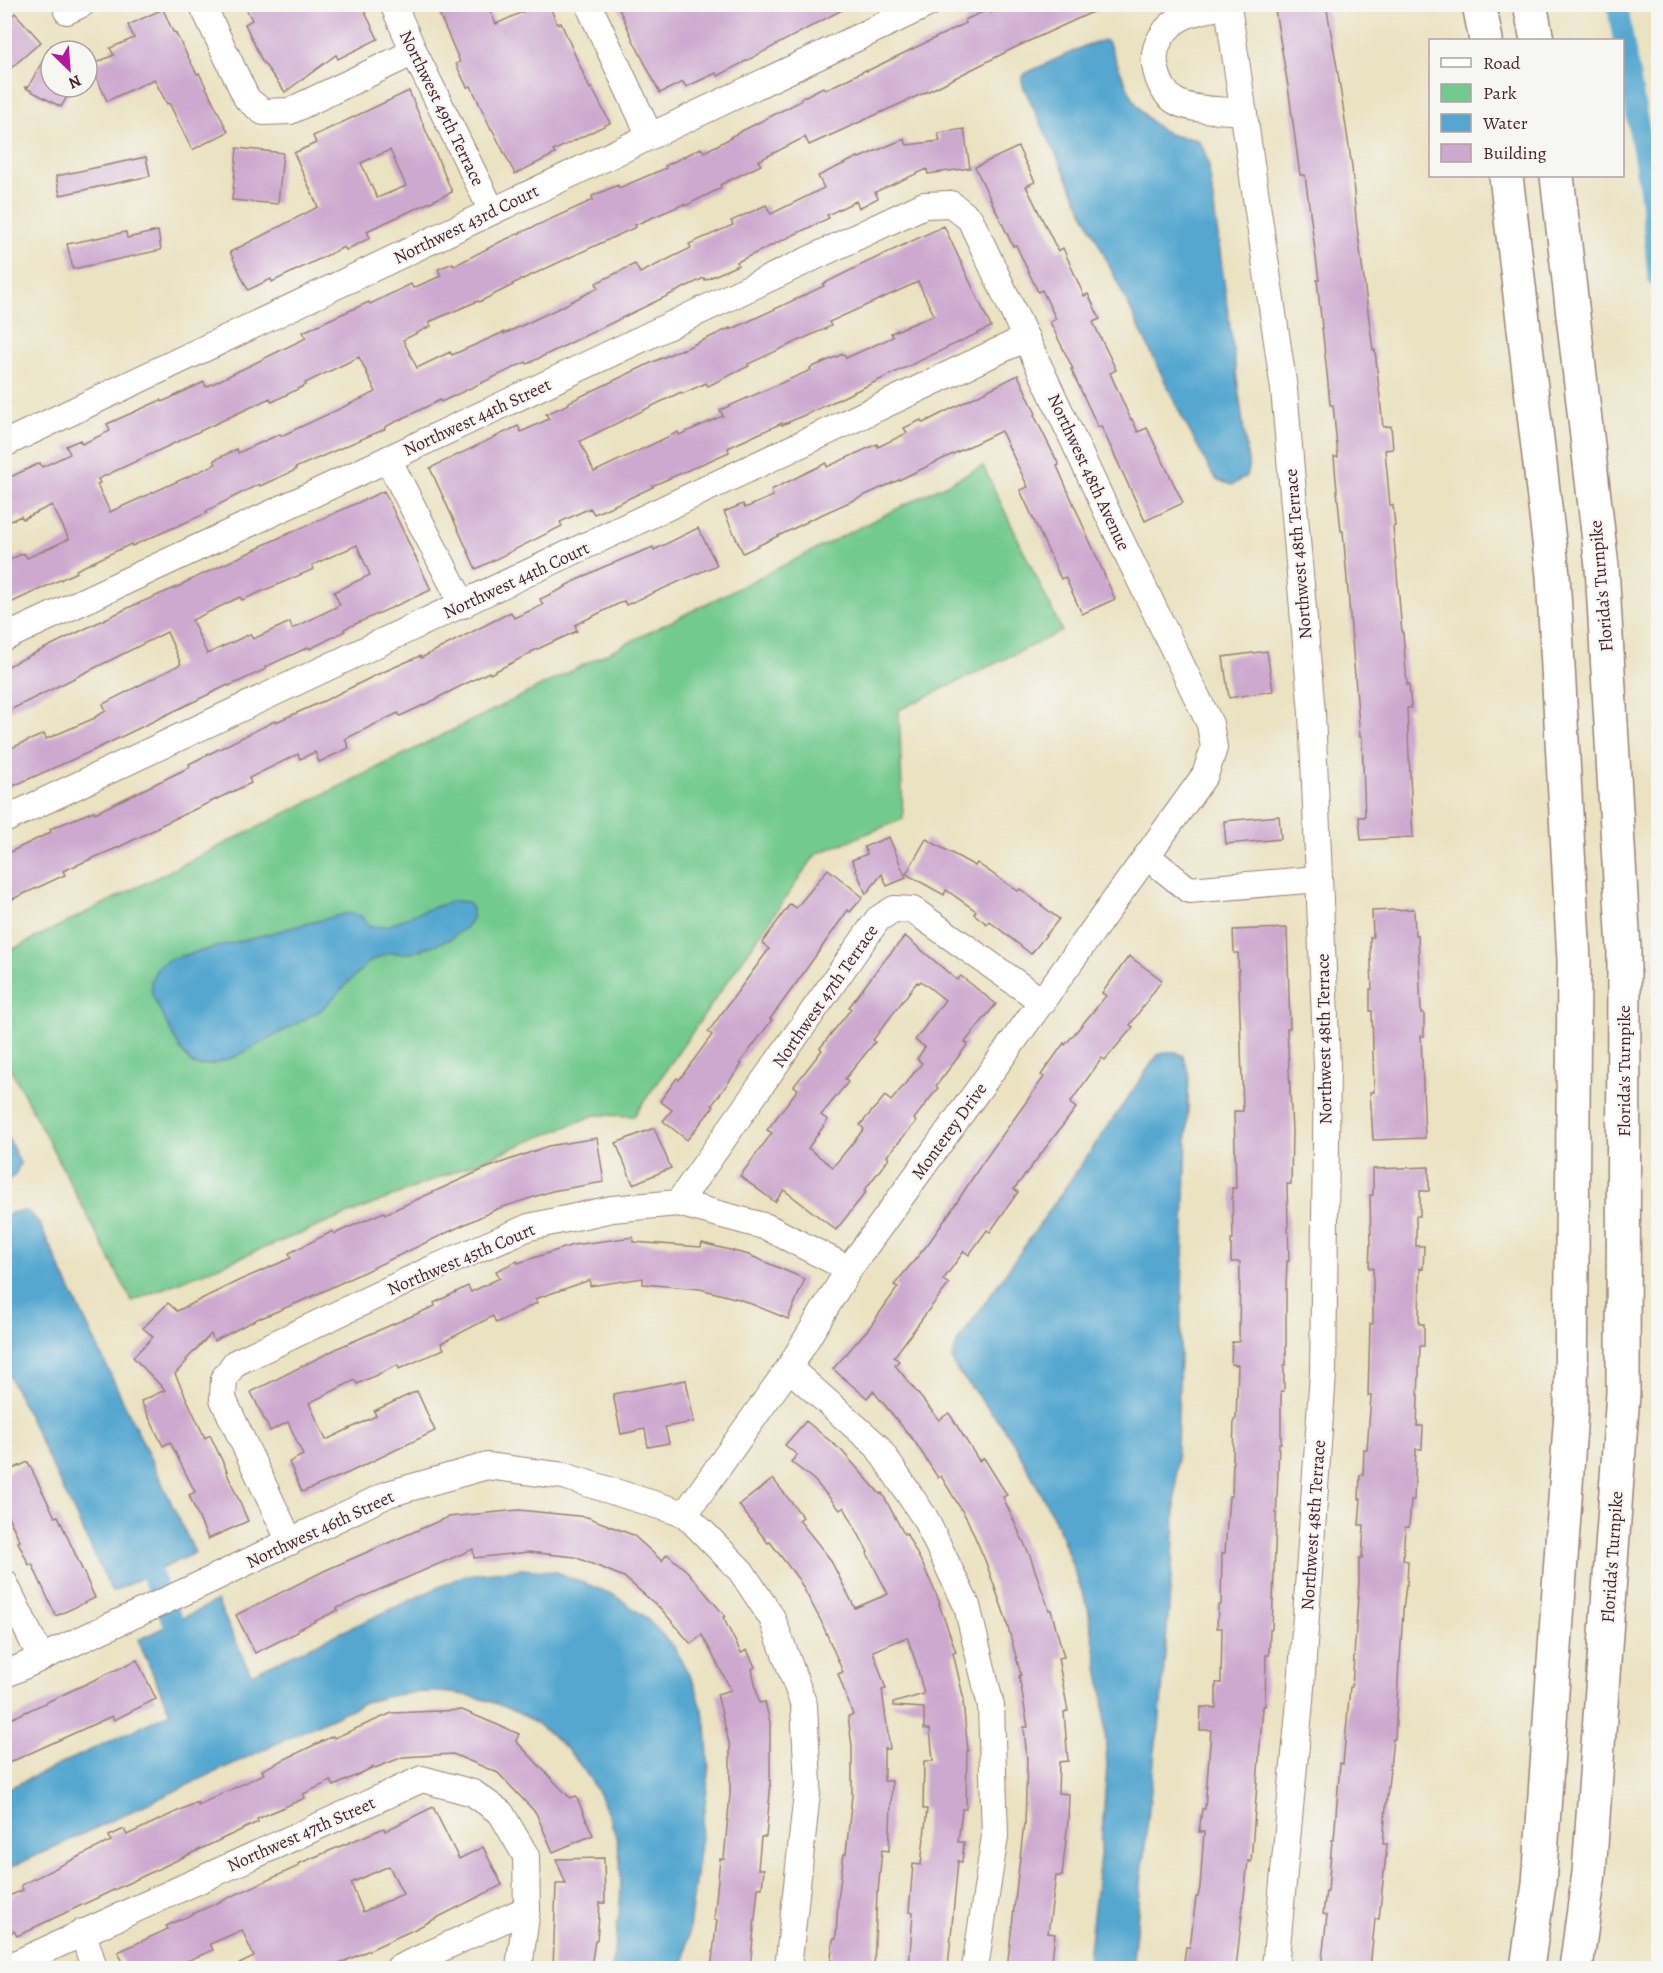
<svg xmlns="http://www.w3.org/2000/svg" width="1663" height="1973" viewBox="0 0 1663 1973" font-family="Alegreya,serif">
	<rect width="100%" height="100%" fill="#f6f6f2"/>
	<filter id="ink" filterUnits="userSpaceOnUse"><feTurbulence type="fractalNoise" baseFrequency=".0167" numOctaves="2"/><feDisplacementMap in="SourceGraphic" scale="12" xChannelSelector="R" yChannelSelector="G"/><feConvolveMatrix kernelMatrix="1 2 1 2 8 2 1 2 1" color-interpolation-filters="sRGB"/></filter>
	<filter id="wash" filterUnits="userSpaceOnUse"><feTurbulence type="fractalNoise" baseFrequency=".008" numOctaves="4" result="noise"/><feDisplacementMap in="SourceGraphic" scale="24" xChannelSelector="R" yChannelSelector="G"/><feGaussianBlur stdDeviation="1.35" result="paint"/><feColorMatrix in="noise" values="0 0 0 0 0 0 0 0 0 0 0 0 0 0 0 0 0 1.4 0 .05"/><feComposite in="paint" operator="in"/></filter>
	<g filter="url(#wash)">
		<rect width="100%" height="100%" fill="#eae2c1"/>
		<polygon fill="#73ca8f" stroke="#5e745d" stroke-width="1.5" points="983,466 1062,631 899,710 903,819 816,854 634,1116 595,1115 132,1301 5,1058 5,953"/>
		<g fill="#55a7d0" stroke="#50637e" stroke-width="1.5">
			<path d="M1104 40 1109 44C1124 77 1134 118 1169 134 1178 138 1188 137 1197 140L1202 146 1208 162 1249 469 1246 477 1232 485 1217 480 1212 473 1183 419 1023 86 1022 78 1026 73 1087 45Z"/>
			<polygon points="1651,198 1658,211 1658,277"/>
			<polygon points="453,901 468,902 472,909 472,919 465,928 448,940 411,953 388,953 369,962 320,1011 237,1056 213,1064 200,1066 191,1063 179,1047 152,995 151,980 158,967 170,959 348,913 361,916 370,927 388,926 417,913"/>
			<polygon points="1165,1052 1176,1052 1183,1056 1189,1072 1174,1542 1159,1729 1156,1742 1132,1968 1087,1968 1101,1848 1107,1765 1103,1696 1088,1608 1057,1524 1017,1448 1002,1425 956,1369 952,1359 957,1343 1152,1063 1158,1055"/>
			<polygon points="5,1132 20,1163 15,1175 5,1182"/>
			<polygon points="26,1211 32,1215 39,1223 195,1553 112,1592 5,1367 5,1216 14,1212"/>
			<path d="M522 1569 556 1572 614 1595 644 1616 674 1647 696 1688 706 1725 709 1773 684 1968H612C617 1928 625 1887 618 1846 616 1833 610 1819 605 1807 564 1713 463 1671 366 1702L5 1870V1790L170 1713 138 1640 217 1601 251 1674 465 1575Z"/>
		</g>
		<g fill="none" stroke-linecap="round" stroke-linejoin="round">
			<g stroke="#55a7d0" stroke-width="21">
				<polyline points="1617,4 1651,198 1658,277"/>
				<polyline points="139,1549 186,1649"/>
			</g>
		</g>
		<g id="blocks">
			<g fill="#cda9cf" fill-rule="evenodd">
				<polygon points="255,4 361,4 378,39 338,59 336,55 285,92 262,61 245,24 252,20 246,9"/>
				<polygon points="435,4 487,4 496,24 540,4 549,4 557,24 561,23 590,89 592,88 610,123 553,151 555,154 515,174 492,129 491,129 471,86 467,87 456,64 460,62"/>
				<polygon points="617,4 853,4 718,76 716,73 686,87 683,82 660,93 633,40"/>
				<path d="M1008 4H1110L1014 48 933 89 809 145 805 137 758 161 761 165 720 185 721 188 685 206 684 204 635 225 636 227 512 284 513 285 479 302 478 301 429 322 431 326 403 340 417 368 450 352 452 355 504 332V334L557 309 598 288 596 283 635 264 640 273 691 248 689 244 733 225 731 221 766 205 771 214 824 188 818 176 858 157 859 158 904 139 907 145 940 141 938 133 964 129 970 168 928 174 927 169 875 192 878 198 859 208 856 201 827 215 829 218 737 262 738 265 705 280 704 278 527 364 526 362 441 402 440 400 385 427V429L295 468 296 470 260 486 259 484 206 511 207 513 132 546 131 544 76 570 77 572 4 606V562L24 553 27 558 69 539 52 505 23 519 21 516 4 524V480L40 463 42 467 70 454 66 446 80 440 82 444 110 431 107 424 161 400 162 402 204 382 206 387 306 338 303 332 324 322 369 302 370 304 411 284 413 288 441 276 438 269 453 263 454 266 500 242 593 200 592 196 618 185 619 188 666 168 665 166 701 148 704 152 731 138 730 137 801 101 800 99 823 87 825 90 866 70 867 71 966 23 965 20 989 9 991 13ZM359 357 376 392 281 436 280 434 238 453 237 449 214 460 216 464 110 512 97 484 100 483 98 479 270 398 272 402 306 385 305 383Z"/>
				<polygon points="1274,4 1326,4 1337,67 1352,167 1356,219 1373,350 1375,350 1383,427 1391,426 1393,449 1385,450 1390,505 1393,505 1395,526 1393,527 1402,633 1403,633 1407,685 1409,684 1411,708 1407,708 1408,734 1413,837 1361,840 1359,817 1365,817 1362,737 1360,737 1343,531 1341,531 1336,480 1334,457 1338,457 1333,405 1330,405 1328,383 1317,280 1319,280 1305,175 1300,175 1288,86"/>
				<polygon points="163,9 173,32 175,32 197,74 199,73 228,132 192,150 169,103 167,104 154,79 107,101 91,65 114,55 110,48 134,38 128,25"/>
				<polygon points="15,13 41,42 4,74 4,23"/>
				<polygon points="51,46 51,87 73,87 61,107 24,87 28,87"/>
				<path d="M409 91 452 192 367 231 370 238 346 250 344 247 272 282 271 279 248 290 230 252 318 207 294 153 316 143 313 136ZM390 150 406 186 377 198 361 163Z"/>
				<polygon points="1018,147 1035,182 1026,186 1058,251 1063,248 1084,296 1088,294 1100,319 1093,322 1116,370 1110,373 1131,420 1132,419 1138,432 1147,428 1183,503 1145,521 1101,426 1098,427 1071,369 1073,369 1050,322 1056,319 1042,290 1038,292 1016,245 1013,246 975,167"/>
				<polygon points="237,148 283,153 278,204 232,200"/>
				<polygon points="146,157 150,176 60,195 56,176"/>
				<path d="M944 226 991 327 818 409 782 425V423L728 448 729 452 652 486 653 487 617 504 594 514 590 508 560 522 562 526 476 569 430 468 518 426 521 432 549 419 546 414 569 404V402L653 362 682 349V350L730 328V330L824 286 823 284 859 266ZM918 282 934 315 891 333 893 337 846 358 843 354 810 368 811 370 720 410 723 416 679 435 678 432 594 472 580 441 681 392 682 394 706 383 708 386 749 366 748 364 831 326 829 322Z"/>
				<polygon points="158,231 161,250 73,269 67,244 126,232 127,238"/>
				<polygon points="1018,375 1036,414 1034,415 1059,465 1057,466 1115,599 1082,614 1065,577 1061,579 1020,490 1028,487 1001,431 901,479 807,521 807,522 743,553 724,512 743,504 745,508 773,496 771,490 826,463 827,467 877,444 878,447 907,433 904,428 921,420 923,423"/>
				<path d="M384 491 431 590 344 629 345 631 310 649 309 647 265 667 266 669 229 686 228 685 94 750 4 790V751L44 734 46 739 95 718V717L106 711 103 704 181 664 167 632 4 713V668L130 607 182 585V584L261 547V546ZM357 545 370 575 334 592 340 605 292 629 290 622 253 639 250 634 207 654 192 620 240 597 242 600 314 569 312 565Z"/>
				<polygon points="698,528 717,565 626,605 624,601 575,625 577,631 531,652 531,653 490,674 489,672 439,697 439,698 400,716 398,713 345,739 349,748 319,762 315,752 300,759 298,754 249,778 251,783 157,827 158,828 119,847 63,871 65,875 4,903 4,855 51,832 50,829 94,811 95,813 190,767 189,764 275,721 276,722 326,700 374,676 420,656 421,658 511,612 514,618 543,605 540,599 566,587 565,586 601,568 653,547 654,550"/>
				<polygon points="1267,651 1273,691 1229,698 1223,657"/>
				<polygon points="1279,816 1281,839 1226,844 1224,821"/>
				<polygon points="889,837 906,878 887,886 882,874 866,894 852,860 867,854 864,847"/>
				<polygon points="926,839 975,866 977,863 1018,891 1020,889 1059,919 1031,954 989,921 987,924 974,914 976,911 946,890 944,895 906,874"/>
				<polygon points="828,869 863,897 850,912 848,910 800,978 770,1019 772,1020 740,1063 742,1064 712,1105 714,1106 687,1140 663,1121 672,1110 660,1101 677,1078 679,1080 712,1035 708,1032 769,949 762,943 790,904 796,908"/>
				<polygon points="1414,909 1415,935 1418,935 1421,1013 1424,1013 1424,1036 1421,1036 1425,1138 1373,1140 1370,1092 1374,1092 1372,1011 1370,1011 1370,989 1372,989 1370,937 1373,937 1372,911"/>
				<polygon points="1287,928 1290,1028 1287,1028 1292,1132 1291,1184 1287,1184 1289,1261 1287,1261 1286,1288 1286,1365 1284,1365 1284,1391 1281,1391 1281,1443 1279,1443 1272,1629 1270,1629 1269,1655 1266,1655 1265,1706 1263,1706 1251,1862 1248,1861 1236,1968 1183,1968 1186,1947 1190,1947 1196,1897 1198,1897 1200,1887 1204,1832 1199,1832 1202,1809 1205,1809 1211,1730 1200,1730 1201,1707 1216,1708 1216,1683 1221,1683 1222,1628 1217,1628 1218,1605 1221,1605 1222,1553 1225,1553 1229,1496 1232,1496 1234,1419 1236,1419 1238,1365 1231,1364 1232,1342 1239,1342 1240,1262 1231,1262 1231,1240 1233,1240 1232,1188 1236,1188 1234,1111 1243,1111 1238,953 1234,953 1233,930"/>
				<path d="M905 936 957 980 961 976 996 1004 965 1042 968 1044 936 1086 938 1088 914 1119 916 1122 887 1156 889 1158 864 1191 866 1192 836 1230 784 1190 775 1202 740 1176 772 1133 767 1130 798 1089 794 1086 822 1050 820 1048 851 1009 849 1007 879 967ZM921 981 945 1000 915 1040 925 1047 917 1059 922 1063 891 1101 885 1096 860 1125 864 1129 833 1167 808 1148 828 1120 821 1115 848 1082 845 1079 875 1042 873 1040 917 982 919 983Z"/>
				<polygon points="1129,956 1162,980 1130,1025 1133,1027 1105,1060 1102,1058 1070,1103 1076,1108 1014,1189 1018,1192 990,1232 987,1230 969,1255 964,1251 943,1280 949,1284 927,1312 894,1357 899,1361 895,1365 939,1420 949,1413 979,1461 984,1458 1007,1495 1003,1497 1030,1556 1049,1610 1051,1610 1064,1657 1058,1658 1068,1711 1064,1712 1068,1761 1059,1762 1058,1793 1069,1794 1068,1820 1062,1876 1056,1876 1048,1933 1055,1934 1051,1968 1007,1968 1024,1824 1025,1824 1027,1760 1024,1727 1028,1727 1019,1676 1021,1675 1005,1616 985,1560 967,1519 941,1476 938,1478 915,1442 873,1391 867,1398 833,1369 869,1328 898,1287 894,1285 928,1244 953,1208 981,1165 1044,1077 1041,1075 1064,1043 1065,1045 1106,996 1102,993"/>
				<polygon points="654,1128 671,1168 633,1184 616,1143"/>
				<polygon points="597,1138 604,1182 552,1191 497,1209 311,1297 261,1318 261,1317 214,1341 211,1334 186,1360 187,1361 175,1374 205,1438 210,1435 227,1471 226,1471 248,1521 208,1539 189,1495 195,1492 170,1442 163,1446 141,1401 165,1390 133,1357 153,1337 143,1328 168,1303 177,1311 238,1281 291,1258 289,1253 333,1231 334,1234 384,1212 385,1214 484,1169 548,1146"/>
				<polygon points="1429,1167 1429,1191 1420,1191 1420,1216 1416,1216 1416,1246 1424,1246 1423,1269 1420,1268 1419,1324 1424,1324 1424,1346 1420,1346 1417,1426 1423,1426 1422,1449 1416,1449 1414,1500 1411,1500 1409,1527 1405,1527 1403,1560 1408,1561 1407,1585 1406,1585 1403,1610 1400,1662 1399,1662 1395,1739 1393,1739 1386,1806 1383,1844 1387,1844 1379,1919 1375,1919 1370,1968 1321,1968 1327,1915 1323,1914 1326,1891 1328,1891 1332,1840 1334,1840 1340,1763 1343,1764 1350,1687 1352,1687 1359,1582 1359,1558 1362,1558 1364,1525 1359,1525 1361,1499 1359,1499 1360,1475 1363,1475 1364,1449 1367,1450 1371,1396 1368,1396 1370,1324 1373,1324 1373,1268 1369,1268 1370,1245 1371,1245 1370,1195 1373,1195 1373,1169"/>
				<polygon points="633,1237 633,1242 701,1247 702,1243 749,1255 805,1279 788,1319 739,1299 700,1289 643,1284 643,1278 590,1286 590,1280 535,1299 537,1303 496,1323 493,1316 441,1343 444,1349 399,1369 398,1365 357,1384 355,1380 309,1403 326,1440 376,1416 374,1411 417,1391 435,1431 348,1473 302,1492 289,1462 303,1455 288,1422 270,1431 251,1392 340,1347 435,1306 434,1303 468,1286 471,1292 500,1278 496,1271 517,1261 518,1263 573,1245"/>
				<polygon points="686,1380 694,1422 665,1427 669,1443 648,1447 645,1429 621,1434 613,1394"/>
				<polygon points="806,1421 842,1451 880,1494 882,1493 904,1534 906,1533 924,1567 940,1603 939,1604 956,1652 953,1653 964,1700 963,1701 968,1751 967,1751 966,1809 962,1809 958,1842 964,1842 962,1862 958,1861 948,1968 909,1968 913,1912 909,1912 913,1864 921,1865 927,1809 923,1809 924,1761 933,1761 930,1729 924,1729 924,1708 893,1706 893,1703 924,1694 917,1666 907,1637 873,1651 886,1689 882,1690 890,1749 884,1749 884,1781 892,1781 889,1851 882,1850 878,1892 877,1892 874,1968 830,1968 833,1939 836,1939 838,1899 844,1854 846,1854 852,1795 852,1746 848,1716 853,1715 838,1674 843,1672 821,1621 799,1580 770,1542 768,1543 739,1505 773,1479 803,1517 799,1520 830,1559 855,1608 888,1594 867,1553 868,1552 844,1507 840,1510 814,1480 791,1462 797,1455 785,1445"/>
				<polygon points="28,1462 55,1517 58,1516 95,1598 56,1616 32,1564 29,1565 18,1542 20,1541 4,1508 4,1473"/>
				<polygon points="519,1510 587,1517 633,1535 662,1561 667,1554 687,1571 725,1616 723,1617 741,1653 747,1650 755,1667 752,1669 759,1703 765,1702 770,1722 770,1793 766,1837 761,1837 758,1869 764,1869 762,1888 758,1888 750,1968 711,1968 717,1920 714,1920 720,1859 724,1859 730,1794 730,1747 717,1694 731,1690 702,1635 691,1644 662,1610 624,1577 575,1557 528,1552 474,1558 473,1549 337,1608 338,1610 297,1630 298,1632 255,1653 236,1615 326,1570 448,1517"/>
				<polygon points="137,1660 156,1699 114,1720 112,1716 4,1765 4,1722"/>
				<polygon points="462,1710 519,1734 516,1741 570,1798 576,1796 593,1835 553,1852 536,1813 498,1773 453,1754 403,1757 375,1768 374,1767 334,1786 331,1781 303,1794 305,1798 257,1819 258,1822 33,1928 33,1929 17,1936 14,1931 4,1936 4,1898 23,1890 21,1885 111,1841 109,1836 124,1829 127,1835 197,1802 198,1805 264,1774 262,1770 333,1736 334,1738 392,1713"/>
				<path d="M433 1807 459 1859 483 1847 502 1885 413 1930 330 1968H231L254 1957 242 1930 210 1944 213 1950 177 1965 179 1968H126L118 1952 168 1929 166 1926 299 1866 298 1864 384 1828 385 1831ZM389 1866 403 1894 363 1912 351 1883Z"/>
				<polygon points="604,1858 605,1903 600,1903 597,1940 595,1940 591,1968 553,1968 556,1884 566,1884 556,1859"/>
			</g>
		</g>
	</g>
	<g filter="url(#ink)">
		<use href="#blocks" fill-opacity="0" stroke="#9a8076" stroke-width="1.5"/>
		<g fill="none" stroke-linecap="round" stroke-linejoin="round">
			<defs>
				<g id="minor">
					<polyline points="202,4 247,99 263,112 290,111 414,52"/>
					<polyline points="393,4 414,52 492,211"/>
					<polyline points="591,4 591,10 650,136"/>
					<polyline points="67,11 82,4"/>
					<path d="M1244 112C1226 110 1190 111 1175 101 1164 94 1159 83 1156 70 1150 47 1165 24 1187 15 1200 10 1215 8 1228 6L1284 389 1312 713 1327 1065 1323 1373 1300 1701 1275 1968"/>
					<polyline points="4,444 928,4"/>
					<polyline points="388,459 463,605"/>
					<polyline points="4,638 388,459 924,205 951,204 970,219 1108,514 1210,724 1214,748 1205,775 849,1269 789,1368 685,1514"/>
					<polyline points="4,820 1026,338"/>
					<polyline points="1147,856 1189,890 1318,879"/>
					<polyline points="678,1203 878,919 894,909 913,910 1043,1002"/>
					<polyline points="789,1368 877,1446 925,1518 967,1606 991,1706 995,1836 975,1968"/>
					<polyline points="290,1542 223,1399 224,1378 235,1363 432,1269 529,1227 612,1209 678,1203 767,1227 849,1269"/>
					<polyline points="4,1582 41,1658"/>
					<polyline points="4,1675 208,1581 388,1494 487,1466 564,1476 685,1514 741,1571 772,1618 804,1705 808,1784 788,1968"/>
					<polyline points="83,1932 94,1968"/>
					<polyline points="6,1968 422,1779 473,1793 501,1813 526,1856 527,1909 519,1968"/>
					<polyline points="399,1968 527,1909"/>
				</g>
				<g id="highway">
					<polyline points="1479,4 1486,40"/>
					<polyline points="1530,4 1537,40"/>
					<polyline points="1506,176 1553,575 1574,960 1571,1411 1539,1884 1527,1968"/>
					<polyline points="1557,176 1602,567 1624,949 1623,1393 1589,1873 1576,1968"/>
				</g>
			</defs>
			<use href="#minor" stroke="#9a8076" stroke-width="28"/>
			<use href="#highway" stroke="#9a8076" stroke-width="36"/>
			<use href="#minor" stroke="#fff" stroke-width="26"/>
			<use href="#highway" stroke="#fff" stroke-width="33"/>
		</g>
	</g>
	<g text-anchor="middle" stroke-width="4.5" stroke-linejoin="round" paint-order="stroke">
		<g font-size="18" fill="#4a1f2b" stroke="#f6f6f2">
			<text transform="translate(442 108) rotate(64)" y="6">Northwest 49th Terrace</text>
			<text transform="translate(466 224) rotate(-26)" y="6">Northwest 43rd Court</text>
			<text transform="translate(477 417) rotate(-25)" y="6">Northwest 44th Street</text>
			<text transform="translate(1089 472) rotate(65)" y="6">Northwest 48th Avenue</text>
			<text transform="translate(1298 554) rotate(-95)" y="6">Northwest 48th Terrace</text>
			<text transform="translate(516 580) rotate(-25)" y="6">Northwest 44th Court</text>
			<text transform="translate(1601 586) rotate(-95)" y="6">Florida's Turnpike</text>
			<text transform="translate(825 996) rotate(-55)" y="6">Northwest 47th Terrace</text>
			<text transform="translate(1324 1039) rotate(-91)" y="6">Northwest 48th Terrace</text>
			<text transform="translate(1624 1071) rotate(-90)" y="6">Florida's Turnpike</text>
			<text transform="translate(949 1131) rotate(-54)" y="6">Monterey Drive</text>
			<text transform="translate(461 1259) rotate(-23)" y="6">Northwest 45th Court</text>
			<text transform="translate(1313 1525) rotate(-86)" y="6">Northwest 48th Terrace</text>
			<text transform="translate(320 1529) rotate(-25)" y="6">Northwest 46th Street</text>
			<text transform="translate(1612 1557) rotate(-86)" y="6">Florida's Turnpike</text>
			<text transform="translate(301 1834) rotate(-24)" y="6">Northwest 47th Street</text>
		</g>
	</g>
	<rect width="1663" height="1973" fill="none" stroke="#f6f6f2" stroke-width="24"/>
	<rect x="1429" y="39" width="195" height="138" fill="#f6f6f2" stroke="#b1a0a2" stroke-width="1.5"/>
	<rect x="1441" y="58" width="30" height="9" fill="#ffffff" stroke="#b1a0a2" stroke-width="1.5"/>
	<text x="1483" y="69" font-size="18" fill="#4a1f2b">Road</text>
	<rect x="1441" y="84" width="30" height="18" fill="#73ca8f" stroke="#b1a0a2" stroke-width="1.5"/>
	<text x="1483" y="99" font-size="18" fill="#4a1f2b">Park</text>
	<rect x="1441" y="114" width="30" height="18" fill="#55a7d0" stroke="#b1a0a2" stroke-width="1.5"/>
	<text x="1483" y="129" font-size="18" fill="#4a1f2b">Water</text>
	<rect x="1441" y="144" width="30" height="18" fill="#cda9cf" stroke="#b1a0a2" stroke-width="1.5"/>
	<text x="1483" y="159" font-size="18" fill="#4a1f2b">Building</text>
	<g transform="translate(69 69) rotate(155)"><circle r="28" fill="#f6f6f2" stroke="#b1a0a2" stroke-width="1.5"/>
	<path d="M0-4.5L10 22L0 15L-10 22Z" fill="#b5179e"/>
	<text y="-9" font-size="16" font-weight="bold" text-anchor="middle" fill="#4a1f2b">N</text>
	</g>
</svg>
